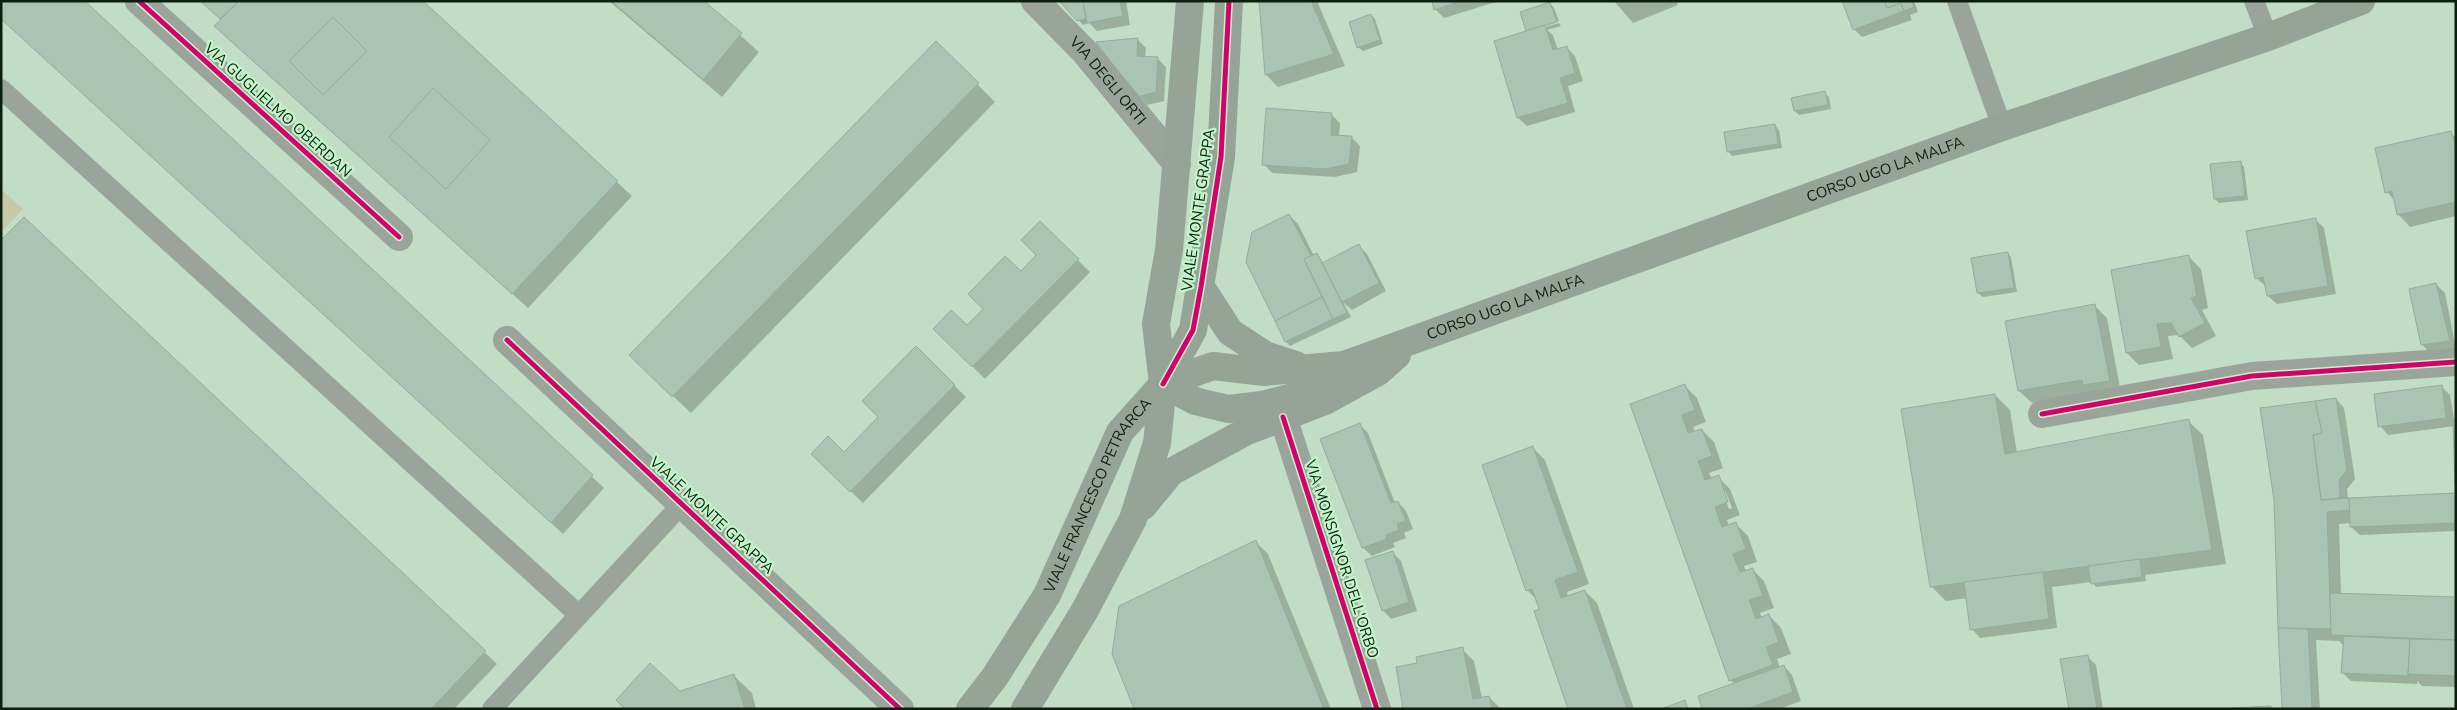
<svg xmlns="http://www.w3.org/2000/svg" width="2457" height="710" viewBox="0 0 2457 710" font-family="'Nunito Sans',sans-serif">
	<rect width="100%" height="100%" fill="#c1ddc5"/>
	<polygon fill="#c6caaa" points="1,189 23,209 1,232"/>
	<g fill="#0003" fill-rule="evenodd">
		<polygon points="84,1 604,488 563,534 1,18"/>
		<polygon points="201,1 421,1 632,196 528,308 231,41 222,20"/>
		<polygon points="609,1 702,1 759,52 722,97"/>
		<polygon points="1061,1 1126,1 1130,25 1097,31 1089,23 1083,25"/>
		<polygon points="1260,1 1317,1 1345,66 1278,87 1266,75"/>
		<polygon points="1433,1 1499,1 1444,18 1435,9"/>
		<polygon points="1614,1 1676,1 1678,5 1633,23"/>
		<polygon points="1844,1 1914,1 1918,12 1910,15 1912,20 1862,37 1854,29"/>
		<polygon points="1550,4 1554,8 1559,21 1543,25 1545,27 1559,23 1561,26 1547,30 1553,35 1558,50 1566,47 1575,56 1583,81 1568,86 1575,112 1527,126 1518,118 1495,41 1529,31"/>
		<polygon points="1371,15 1375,19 1383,44 1363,51 1358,47"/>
		<polygon points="1137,39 1146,48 1145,57 1157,58 1166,67 1164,101 1147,105 1098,43"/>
		<polygon points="936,43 995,102 691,413 649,373"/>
		<polygon points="1824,93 1829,97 1831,109 1799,115 1795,111 1792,99"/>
		<polygon points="1331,114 1340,123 1339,137 1352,138 1360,146 1357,172 1335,177 1272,173 1264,164"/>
		<polygon points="1775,125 1779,130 1782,148 1732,156 1728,151"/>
		<polygon points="2450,132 2456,138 2456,216 2410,227 2398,214 2395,201 2387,192"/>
		<polygon points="2240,162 2244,167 2248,200 2219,203 2215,199"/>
		<polygon points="1289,215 1298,224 1314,256 1317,254 1324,264 1359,246 1367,254 1386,291 1352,310 1343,302 1351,317 1290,346 1286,342 1247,262"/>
		<polygon points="24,218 497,664 454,709 1,709"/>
		<polygon points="2316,220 2324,228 2336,294 2277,304 2268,296 2266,286 2256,278"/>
		<polygon points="1040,223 1090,272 985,379 935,329 967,327 1021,273 1038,255"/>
		<polygon points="2007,253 2011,257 2017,292 1983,297 1978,293"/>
		<polygon points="2189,257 2201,269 2208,308 2202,310 2216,336 2192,348 2179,335 2168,336 2173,359 2139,365 2127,353"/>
		<polygon points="2436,284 2445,293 2456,349 2430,353 2422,344"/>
		<polygon points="2095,306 2107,318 2121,393 2091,392 2032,403 2019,391"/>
		<polygon points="916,348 966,397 863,503 812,454 844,454 880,417"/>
		<path d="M1685 386 1697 398 1706 422 1693 427 1695 433 1702 430 1714 442 1723 468 1709 473 1712 479 1718 477 1730 489 1740 515 1727 520 1729 526 1736 524 1748 536 1757 562 1744 566 1746 571 1752 569 1764 581 1774 608 1760 613 1762 618 1769 615 1781 628 1791 654 1777 659 1780 668 1784 666 1792 675 1801 701 1779 709H1704L1735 684 1730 680 1631 405ZM1722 490H1725L1732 508 1729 509Z"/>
		<polygon points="2442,387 2450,395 2455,426 2388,435 2380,426"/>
		<polygon points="1995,395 2010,410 2017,453 2188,421 2203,435 2226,564 2145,575 2146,581 2096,587 2092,582 2052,587 2057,628 1980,638 1972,629 1968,598 1946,601 1931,586"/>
		<polygon points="2336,399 2344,408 2355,479 2347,489 2348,499 2456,495 2456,531 2360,535 2351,527 2351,523 2339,524 2341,595 2456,599 2456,687 2422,686 2417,681 2417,684 2351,681 2342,672 2344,646 2339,641 2316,640 2320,709 2283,709 2280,628"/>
		<polygon points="1360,425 1368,433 1395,503 1398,502 1406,511 1413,529 1404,533 1406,538 1393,543 1395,547 1372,556 1363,548"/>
		<polygon points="1533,448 1545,460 1589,584 1567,592 1568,597 1585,591 1597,603 1634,709 1570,709 1540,610 1537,600 1527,590"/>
		<polygon points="1256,542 1268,554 1331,709 1136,709"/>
		<polygon points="1392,552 1401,561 1417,611 1391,619 1383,610"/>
		<polygon points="1462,649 1474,661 1482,698 1489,697 1501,709 1405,709"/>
		<polygon points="2087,656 2096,665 2103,709 2070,709"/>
		<polygon points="734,676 752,693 756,709 626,709"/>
	</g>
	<g fill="#aac4b4" stroke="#93ad9d">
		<polygon points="1,1 85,1 593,475 551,523 1,19"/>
		<polygon points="200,1 239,1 220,19"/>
		<polygon points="239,1 423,1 618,181 512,294 214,26"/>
		<polygon points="611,1 704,1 742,33 703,80"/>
		<polygon points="1059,1 1083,1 1086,19 1077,21"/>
		<polygon points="1083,1 1120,1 1123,16 1087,23"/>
		<polygon points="1259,1 1311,1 1334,54 1265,75"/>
		<polygon points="1432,1 1462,1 1434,10"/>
		<polygon points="1842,1 1884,1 1887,8 1901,3 1904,11 1853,30"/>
		<polygon points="1884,1 1912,1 1914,7 1904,11 1901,3 1887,8"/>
		<polygon points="1550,2 1557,22 1526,31 1520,12"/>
		<polygon points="1371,14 1380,40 1357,48 1349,22"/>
		<polygon points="333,17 367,51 323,95 289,61"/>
		<polygon points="1545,25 1553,50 1567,46 1575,73 1560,78 1568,103 1517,118 1494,41"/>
		<polygon points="1138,38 1137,56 1158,57 1156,92 1137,97 1096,42"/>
		<polygon points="936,41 979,83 672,397 629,355"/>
		<polygon points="433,88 490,140 446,189 389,137"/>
		<polygon points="1825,91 1828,105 1794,111 1791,98"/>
		<polygon points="1266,108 1332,113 1331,135 1352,136 1349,164 1326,169 1262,165"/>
		<polygon points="1775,124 1778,144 1727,152 1724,132"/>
		<polygon points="2451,131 2456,148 2456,202 2397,215 2392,191 2385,193 2375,148"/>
		<polygon points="2241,161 2245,196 2214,199 2210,164"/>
		<polygon points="1289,214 1311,256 1304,259 1322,297 1275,321 1246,262 1252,232"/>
		<polygon points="24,217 486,651 431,709 1,709 1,240"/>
		<polygon points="2316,218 2328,286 2267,296 2263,277 2255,279 2246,231"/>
		<polygon points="1040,221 1079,259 972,367 933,329 951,310 967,325 983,309 968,294 1005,256 1021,271 1036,255 1021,240"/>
		<polygon points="1359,244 1379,283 1342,302 1322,263"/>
		<polygon points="2008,252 2014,288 1977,293 1971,258"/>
		<polygon points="1317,253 1347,313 1333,319 1304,259"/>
		<polygon points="2189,255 2197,296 2191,298 2205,323 2179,337 2171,323 2157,324 2161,347 2126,353 2111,270"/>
		<polygon points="2436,283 2450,341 2421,345 2409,289"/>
		<polygon points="1322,297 1333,319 1285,342 1275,321"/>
		<polygon points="2095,304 2110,381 2083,385 2082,380 2018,391 2005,321"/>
		<polygon points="916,346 955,385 850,492 811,454 828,436 844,452 878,417 862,401"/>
		<polygon points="1685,384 1695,410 1682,415 1688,433 1702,429 1712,456 1698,461 1705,480 1719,475 1728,502 1715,507 1722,527 1736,522 1746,549 1733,554 1740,572 1753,568 1763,596 1749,600 1756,619 1769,614 1779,642 1766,647 1773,665 1729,681 1630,404"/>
		<polygon points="2442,385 2446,418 2378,427 2374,394"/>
		<polygon points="1995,394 2005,454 2189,419 2212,550 1930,587 1901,409"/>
		<polygon points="2336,398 2347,470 2339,480 2340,498 2321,500 2313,435 2322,433 2315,401"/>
		<polygon points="2315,401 2322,433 2313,435 2321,500 2349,498 2350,510 2327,512 2331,629 2278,628 2274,500 2260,408"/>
		<polygon points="2453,419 2456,419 2456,486 2455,486"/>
		<polygon points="1360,423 1391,503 1398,501 1406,521 1397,524 1399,530 1386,535 1387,539 1362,548 1320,439"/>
		<polygon points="1533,446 1578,572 1555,580 1561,598 1585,590 1627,709 1568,709 1534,611 1539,609 1532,589 1526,591 1482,465"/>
		<polygon points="2456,493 2456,523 2350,527 2349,498"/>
		<polygon points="1256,540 1324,709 1134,709 1112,654 1119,606"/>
		<polygon points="1393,551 1409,602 1382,611 1365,560"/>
		<polygon points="2140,559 2142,577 2091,584 2088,566"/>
		<polygon points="2043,572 2049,619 1970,630 1964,582"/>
		<polygon points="2330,593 2456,597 2456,640 2331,635"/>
		<polygon points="2278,628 2308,629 2312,709 2282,709"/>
		<polygon points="2344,636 2410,639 2408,676 2341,673"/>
		<polygon points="2410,639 2456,640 2456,676 2408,674"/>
		<polygon points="1463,647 1473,699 1489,696 1492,709 1403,709 1396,667 1417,663 1416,657"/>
		<polygon points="2088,655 2097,709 2069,709 2060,659"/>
		<polygon points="650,663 680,691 734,674 745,709 625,709 616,700"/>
		<polygon points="1784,665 1793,692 1747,709 1702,709 1698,696"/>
		<polygon points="1685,700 1688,709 1661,709"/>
		<polygon points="2271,706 2271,709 2233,709 2232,708"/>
	</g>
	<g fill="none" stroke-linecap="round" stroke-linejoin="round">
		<g stroke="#9ba49b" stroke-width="20">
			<polyline points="1957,1 2002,127"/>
			<polyline points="2254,1 2268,37"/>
			<polyline points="1,89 579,615"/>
			<polyline points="492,709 682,504"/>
		</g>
		<g stroke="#9ba49b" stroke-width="28">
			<polyline points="139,1 399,237"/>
			<path id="s1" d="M1035 1 1085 52 1177 164"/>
			<polyline points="507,340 900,709"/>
			<polyline points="2042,414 2252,376 2456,362"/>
			<polyline points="1283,417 1377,709"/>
		</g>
		<g stroke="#96a498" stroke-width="28">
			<polyline points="1201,287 1230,332 1265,355 1296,365"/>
			<path id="s2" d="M1163 384 1195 401 1228 409 1262 405 1293 397 1347 364 2002 127 2268 37 2361 1"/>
			<polyline points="1163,384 1213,366 1264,372 1343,365"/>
			<polyline points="1143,506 1171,472 1247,431 1325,401 1378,372 1397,355"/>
			<path id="s3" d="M970 709 994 678 1047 595 1120 432 1163 384 1193 330 1221 157 1229 1"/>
			<polyline points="1025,709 1085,610 1133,519 1157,443 1163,384 1156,324 1169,250 1190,1"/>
		</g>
		<defs>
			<g id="cycleway">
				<polyline points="139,1 399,237"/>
				<polyline points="507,340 900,709"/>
				<polyline points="1163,384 1193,330 1201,287 1221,157 1229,1"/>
				<polyline points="2042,414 2252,376 2456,362"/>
				<polyline points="1283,417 1377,709"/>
			</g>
		</defs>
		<use href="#cycleway" stroke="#c3f5ca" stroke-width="8"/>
		<use href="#cycleway" stroke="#d6006c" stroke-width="5"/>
	</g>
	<g text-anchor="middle" stroke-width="4.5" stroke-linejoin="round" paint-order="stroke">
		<g font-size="15" fill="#0b1e0f" stroke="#c3f5ca">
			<text dy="5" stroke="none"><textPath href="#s1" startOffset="108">VIA DEGLI ORTI</textPath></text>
			<text transform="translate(278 110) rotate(42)" y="5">VIA GUGLIELMO OBERDAN</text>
			<text dy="5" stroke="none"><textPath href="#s2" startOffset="772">CORSO UGO LA MALFA</textPath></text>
			<text transform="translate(1198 210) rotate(-82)" y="5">VIALE MONTE GRAPPA</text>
			<text dy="5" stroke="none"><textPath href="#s2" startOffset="368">CORSO UGO LA MALFA</textPath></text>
			<text dy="5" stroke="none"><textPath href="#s3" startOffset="250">VIALE FRANCESCO PETRARCA</textPath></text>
			<text transform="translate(712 515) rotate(43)" y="5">VIALE MONTE GRAPPA</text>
			<text transform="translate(1342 559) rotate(72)" y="5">VIA MONSIGNOR DELL'ORBO</text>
		</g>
	</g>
	<rect width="2457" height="710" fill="none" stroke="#0b1e0f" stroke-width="5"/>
</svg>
